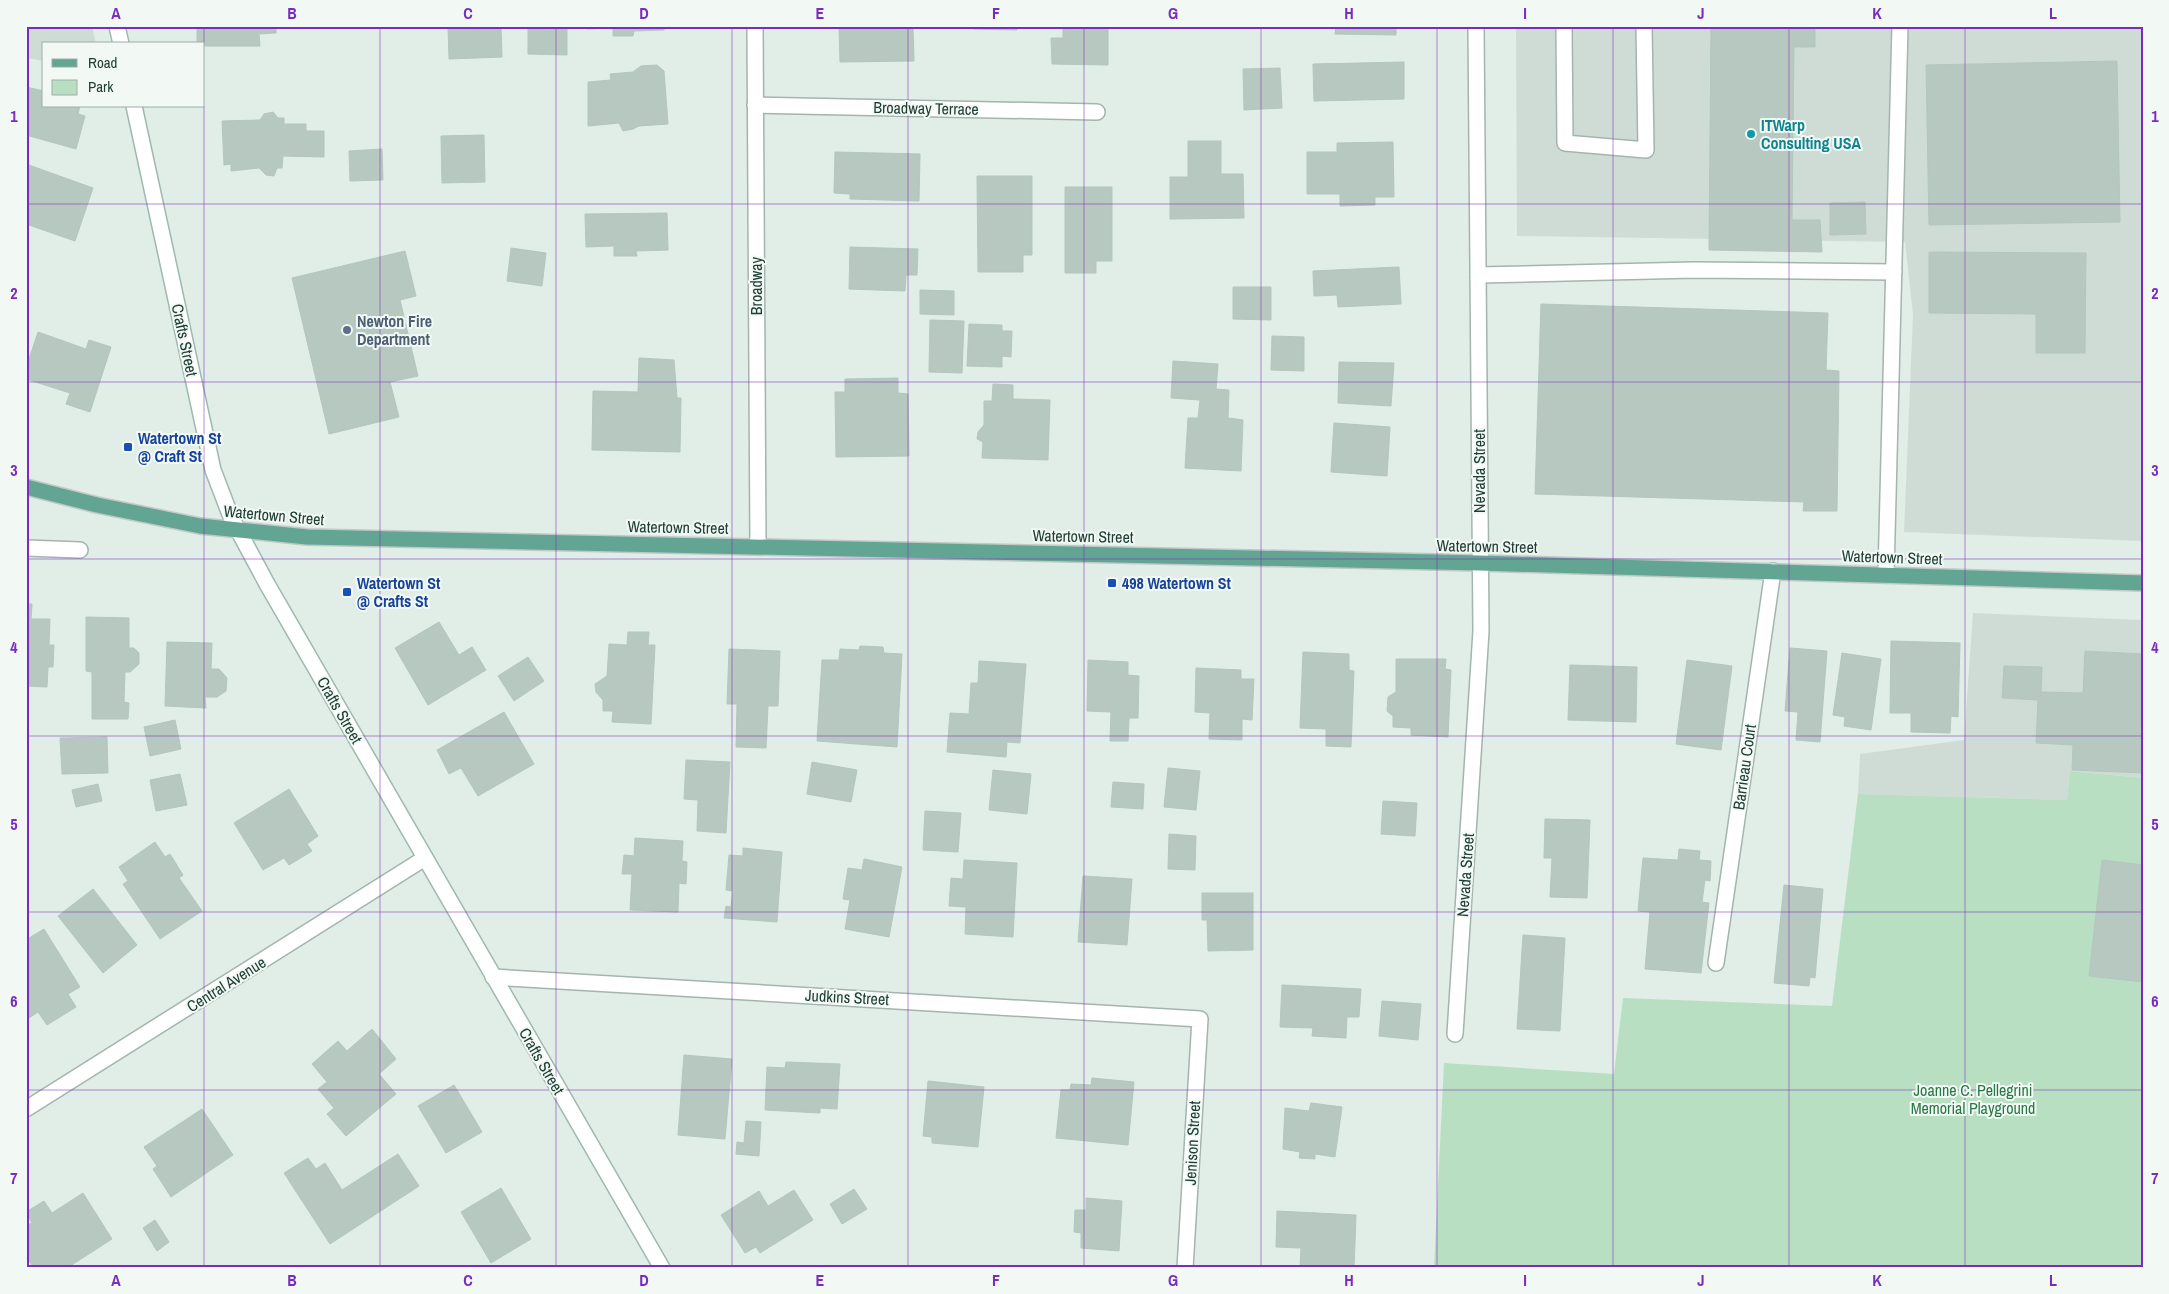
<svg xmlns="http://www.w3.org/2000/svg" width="2169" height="1294" viewBox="0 0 2169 1294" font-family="'Archivo Narrow',sans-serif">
	<rect width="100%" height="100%" fill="#e1ede7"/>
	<g fill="#cfdcd6">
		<polygon points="26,26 92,26 96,44 44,44 44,61 26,58"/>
		<polygon points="1516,26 2143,26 2143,541 1904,532 1913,314 1905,242 1517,236"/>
		<polygon points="1973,613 2143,620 2143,778 2070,771 2067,800 1858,794 1860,754 1964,740"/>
	</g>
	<polygon fill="#b8dfc2" points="2070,771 2143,778 2143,1268 1434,1268 1444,1063 1614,1074 1623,998 1832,1006 1858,794 2067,800"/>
	<g fill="#b6c8c0" stroke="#b3c7be">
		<polygon points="197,26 276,26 276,33 259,34 260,46 204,46 204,44 197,44"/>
		<polygon points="448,26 501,26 502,57 449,59"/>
		<polygon points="528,26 567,26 567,55 528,54"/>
		<polygon points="587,26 664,26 664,30 634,31 633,36 613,36 613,28 587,29"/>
		<polygon points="839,26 913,26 914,61 840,62"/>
		<polygon points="973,26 1017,26 1017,30 973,29"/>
		<polygon points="1063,26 1108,26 1108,65 1052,64 1051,38 1063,38"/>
		<polygon points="1336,26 1396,26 1396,35 1335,34"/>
		<polygon points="1711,26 1815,26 1815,47 1794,47 1792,220 1820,220 1822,252 1709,250"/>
		<polygon points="2117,61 2120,222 1929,225 1926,65"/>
		<polygon points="1404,62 1404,99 1314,101 1313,64"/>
		<polygon points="657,65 664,71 668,124 639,126 633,129 623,131 619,123 588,126 588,82 611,80 610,74 633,72 641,66"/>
		<polygon points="1280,68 1282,108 1244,110 1243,69"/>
		<polygon points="26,87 44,91 44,106 80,106 78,114 85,116 76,149 26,135"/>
		<polygon points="273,112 278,118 284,118 284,124 306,124 306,131 324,131 324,157 283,156 282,168 277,168 274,176 266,175 259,168 231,171 231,164 224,165 222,121 260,120 264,114"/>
		<polygon points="484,135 485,182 442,183 441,136"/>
		<polygon points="1188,141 1221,141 1221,174 1243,174 1244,218 1170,219 1170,177 1188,177"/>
		<polygon points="1393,142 1394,197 1375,197 1375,205 1340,206 1340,194 1307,194 1307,152 1337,152 1337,143"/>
		<polygon points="382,149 383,180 350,181 349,151"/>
		<polygon points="835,152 920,154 919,201 850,199 850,194 834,193"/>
		<polygon points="26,164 93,188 75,241 26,224"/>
		<polygon points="977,176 1032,176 1032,255 1023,255 1023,272 978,272"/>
		<polygon points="1065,187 1112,187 1112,261 1096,261 1096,273 1065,273"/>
		<polygon points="1865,202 1866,234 1830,235 1830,203"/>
		<polygon points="667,213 668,250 636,251 637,256 614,256 614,246 586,247 585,214"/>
		<polygon points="850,247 918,249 917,275 906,275 905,291 849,289"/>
		<polygon points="511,248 546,253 542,286 507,281"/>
		<polygon points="405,251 416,296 400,300 418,376 390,382 399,417 329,434 292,278"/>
		<polygon points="1929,252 2086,253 2085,353 2036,353 2036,314 1929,313"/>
		<polygon points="1399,267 1401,304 1338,307 1337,295 1314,296 1313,271"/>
		<polygon points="1233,287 1271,287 1271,320 1233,319"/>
		<polygon points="920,290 954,291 954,315 920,314"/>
		<polygon points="1541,304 1828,313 1826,370 1839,371 1837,511 1803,511 1804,502 1535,494"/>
		<polygon points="930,320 964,321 962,373 929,372"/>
		<polygon points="969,324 1002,325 1002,331 1012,331 1011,357 1002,356 1002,367 967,366"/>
		<polygon points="38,332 86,349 89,340 111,347 90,412 66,404 70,393 26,379 26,368"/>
		<polygon points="1272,336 1304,337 1304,371 1271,370"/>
		<polygon points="639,358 674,360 677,398 681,398 680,452 592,450 593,391 638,392"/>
		<polygon points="1173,361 1218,364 1216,389 1229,390 1228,418 1243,420 1241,471 1185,468 1188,418 1198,418 1200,400 1171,398"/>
		<polygon points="1339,362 1394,363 1391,406 1338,403"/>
		<polygon points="898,378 898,393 908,394 909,456 836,457 835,392 845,392 845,379"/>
		<polygon points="993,384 1013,385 1013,399 1050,400 1048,460 982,458 983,442 977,439 978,432 984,425 984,401 992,401"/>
		<polygon points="1334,423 1390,427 1387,476 1331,472"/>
		<polygon points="26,604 32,604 31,619 50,619 49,645 54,645 53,667 48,667 47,687 26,686"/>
		<polygon points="86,617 129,618 129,648 134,648 139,653 139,664 130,672 125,672 124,702 129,703 128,719 92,719 92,672 86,671"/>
		<polygon points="439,622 459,655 472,647 486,670 428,705 395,648"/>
		<polygon points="628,632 649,632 648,645 655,645 651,724 612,722 613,711 603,711 603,700 596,692 595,684 607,676 609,644 627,645"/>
		<polygon points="1891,641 1960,643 1958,717 1951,716 1950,733 1911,732 1911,713 1890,713"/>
		<polygon points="167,642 212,643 211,669 219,669 227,678 226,691 217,697 205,697 206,708 165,706"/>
		<polygon points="860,646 883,647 884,653 902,654 897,747 817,741 822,660 839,660 840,649 859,650"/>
		<polygon points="1790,648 1827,651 1820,742 1796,740 1798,712 1785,711"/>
		<polygon points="729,649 780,651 778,706 768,706 766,748 736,747 737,704 727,704"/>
		<polygon points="2085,651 2143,654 2143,773 2072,770 2073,745 2036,743 2038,700 2002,698 2004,666 2042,667 2041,692 2083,693"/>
		<polygon points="1303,652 1349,654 1349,670 1354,671 1351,747 1326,746 1326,729 1300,728"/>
		<polygon points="1842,653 1881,659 1871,730 1844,726 1845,717 1833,715"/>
		<polygon points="528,657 544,681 514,701 498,676"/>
		<polygon points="1396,659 1446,659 1445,669 1451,670 1448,737 1411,735 1411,728 1393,727 1393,716 1387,711 1388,697 1396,692"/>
		<polygon points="1088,660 1128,662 1128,675 1139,676 1138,718 1129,718 1128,741 1110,741 1111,712 1087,711"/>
		<polygon points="1687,660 1732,666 1721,750 1676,744"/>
		<polygon points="979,661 1026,664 1020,743 1007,742 1006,757 947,752 950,713 969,714 971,683 978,683"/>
		<polygon points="1570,665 1637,667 1636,722 1568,720"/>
		<polygon points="1196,668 1241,670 1241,679 1254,679 1252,720 1242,719 1242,740 1209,739 1210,713 1195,712"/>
		<polygon points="504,712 534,764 478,796 461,768 449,774 437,750"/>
		<polygon points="175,720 181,749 150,756 144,727"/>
		<polygon points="107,737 108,773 62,774 60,738"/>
		<polygon points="686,760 730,762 726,833 697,831 698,800 684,799"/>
		<polygon points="812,762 857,770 851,802 807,794"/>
		<polygon points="1168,768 1200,771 1196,810 1164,807"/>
		<polygon points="993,770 1031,774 1027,814 989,810"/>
		<polygon points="180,774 187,805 156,811 150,780"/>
		<polygon points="1113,782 1144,784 1143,809 1111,807"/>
		<polygon points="98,784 102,801 76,807 72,790"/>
		<polygon points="289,789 318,836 307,844 312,851 289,865 284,858 263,870 234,823"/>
		<polygon points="1383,801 1417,803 1415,836 1381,834"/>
		<polygon points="925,811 961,813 958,852 923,850"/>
		<polygon points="1545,819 1590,820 1587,898 1550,897 1552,858 1544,858"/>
		<polygon points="1169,834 1196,836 1195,870 1168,869"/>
		<polygon points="635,838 683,841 682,861 687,862 686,884 679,883 678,912 630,910 632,874 622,874 624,855 634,856"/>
		<polygon points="155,842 165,857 170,854 183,875 179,878 202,911 160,939 123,884 128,881 119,867"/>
		<polygon points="743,848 782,852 777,922 724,918 726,906 731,907 733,891 726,890 729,855 743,856"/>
		<polygon points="1679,849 1700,851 1699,860 1711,861 1710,881 1705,880 1702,902 1709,903 1701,973 1645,969 1650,912 1638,911 1643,858 1678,860"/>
		<polygon points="864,859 902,867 889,937 845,929 850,900 843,899 848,868 862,870"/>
		<polygon points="964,860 1017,863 1013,937 965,934 966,907 949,906 951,878 963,879"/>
		<polygon points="2102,860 2143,865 2143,982 2089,976"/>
		<polygon points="1083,876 1132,879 1127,945 1078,942"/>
		<polygon points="1784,885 1823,889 1815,978 1810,977 1809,986 1774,983"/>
		<polygon points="93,889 137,945 103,973 58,916"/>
		<polygon points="1202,893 1253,893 1253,950 1208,951 1207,920 1202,920"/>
		<polygon points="44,929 80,987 68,994 76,1007 47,1025 38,1012 26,1020 26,934 29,938"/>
		<polygon points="1523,935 1565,938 1560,1031 1517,1029"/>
		<polygon points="1282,985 1361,989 1359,1017 1347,1017 1346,1038 1312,1036 1313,1028 1280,1027"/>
		<polygon points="1382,1001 1421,1004 1418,1040 1379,1036"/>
		<polygon points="372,1029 396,1059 379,1074 396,1094 346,1136 327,1114 334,1108 318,1089 327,1082 312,1064 338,1041 347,1051"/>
		<polygon points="684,1055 732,1059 725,1139 678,1135"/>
		<polygon points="786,1062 840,1064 837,1109 820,1108 820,1113 765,1110 767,1067 785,1068"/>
		<polygon points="1092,1078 1134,1082 1128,1145 1056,1138 1061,1090 1070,1090 1071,1084 1091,1085"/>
		<polygon points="928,1081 984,1087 978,1147 932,1143 932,1137 923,1136"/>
		<polygon points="454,1085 482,1132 446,1153 418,1106"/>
		<polygon points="1311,1103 1342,1107 1335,1157 1315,1154 1315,1159 1299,1158 1300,1152 1283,1149 1285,1108 1309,1111"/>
		<polygon points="202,1109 233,1155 171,1197 153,1169 157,1166 144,1147"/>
		<polygon points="746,1121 761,1122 759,1156 736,1154 737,1142 744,1143"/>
		<polygon points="398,1154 419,1186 330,1244 284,1173 308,1158 316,1169 325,1163 342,1190"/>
		<polygon points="501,1188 531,1239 491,1263 461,1212"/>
		<polygon points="854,1189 867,1209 842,1224 830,1204"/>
		<polygon points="794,1190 813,1220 760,1253 756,1247 745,1253 721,1215 759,1191 768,1206"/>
		<polygon points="83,1193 112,1239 67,1268 34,1268 26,1256 26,1226 32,1223 26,1212 44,1201 52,1213"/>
		<polygon points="1086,1198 1122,1201 1119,1251 1081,1248 1081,1233 1074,1232 1075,1210 1086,1210"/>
		<polygon points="1277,1211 1356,1215 1354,1268 1300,1268 1301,1248 1276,1247"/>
		<polygon points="155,1220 169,1242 157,1251 143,1228"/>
	</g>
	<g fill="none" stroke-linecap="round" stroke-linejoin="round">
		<defs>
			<g id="service">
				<polyline points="1564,26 1565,143 1646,150 1644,26"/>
				<polyline points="1478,275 1694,270 1894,272"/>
				<polyline points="1886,574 1900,26"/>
			</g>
			<g id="minor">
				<polyline points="755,26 758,546"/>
				<polyline points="755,105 1097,112"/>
				<polyline points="26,548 80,550"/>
				<polyline points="1716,963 1773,571"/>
				<polyline points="493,977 1200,1019 1185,1268"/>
				<polyline points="1455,1034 1481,631 1476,26"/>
				<polyline points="26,1109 425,858"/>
			</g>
			<g id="secondary">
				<polyline points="117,26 121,44"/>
				<polyline points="134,106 213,470 231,517 267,584 662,1268"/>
			</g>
			<polyline id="primary" points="26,487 97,505 200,526 307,537 1480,563 2143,583"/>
		</defs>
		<use href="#service" stroke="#a3b5ae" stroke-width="18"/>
		<use href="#minor" stroke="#a3b5ae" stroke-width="18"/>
		<use href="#secondary" stroke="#9eb9af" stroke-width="18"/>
		<use href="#primary" stroke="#c1c9c7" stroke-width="18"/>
		<use href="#service" stroke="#fff" stroke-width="15"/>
		<use href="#minor" stroke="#fff" stroke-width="15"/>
		<use href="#secondary" stroke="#fff" stroke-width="15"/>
		<use href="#primary" stroke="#62a593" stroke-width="15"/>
	</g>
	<path fill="none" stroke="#7b2cbf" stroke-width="1" stroke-opacity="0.55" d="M204 26V44M380 26V1268M556 26V1268M732 26V1268M908 26V1268M1084 26V1268M1261 26V1268M1437 26V1268M1613 26V1268M1789 26V1268M1965 26V1268M204 106V1268M26 204H2143M26 382H2143M26 559H2143M26 736H2143M26 912H2143M26 1090H2143"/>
	<circle fill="#0f9aa8" stroke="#f2f9f5" stroke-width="2" cx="1751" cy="134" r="5"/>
	<circle fill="#5c6f8a" stroke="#f2f9f5" stroke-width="2" cx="347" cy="330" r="5"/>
	<g fill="#1a4fb4" stroke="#f2f9f5" stroke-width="2">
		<rect x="123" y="442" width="10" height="10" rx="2.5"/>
		<rect x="1107" y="578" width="10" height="10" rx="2.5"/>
		<rect x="342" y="587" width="10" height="10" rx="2.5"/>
	</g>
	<g text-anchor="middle" stroke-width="4" stroke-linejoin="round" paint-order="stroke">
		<g font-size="16" fill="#203e36" stroke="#f2f9f5">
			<text transform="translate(926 108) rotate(1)" y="6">Broadway Terrace</text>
			<text transform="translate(756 286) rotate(-90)" y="6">Broadway</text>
			<text transform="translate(185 340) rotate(78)" y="6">Crafts Street</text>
			<text transform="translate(1479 471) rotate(-90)" y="6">Nevada Street</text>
			<text transform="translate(274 515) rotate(5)" y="6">Watertown Street</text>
			<text transform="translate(678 527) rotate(1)" y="6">Watertown Street</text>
			<text transform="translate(1083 536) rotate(1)" y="6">Watertown Street</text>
			<text transform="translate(1487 546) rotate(1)" y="6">Watertown Street</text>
			<text transform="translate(1892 557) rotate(2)" y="6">Watertown Street</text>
			<text transform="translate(340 710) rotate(60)" y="6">Crafts Street</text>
			<text transform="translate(1744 767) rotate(-82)" y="6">Barrieau Court</text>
			<text transform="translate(1465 875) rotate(-86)" y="6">Nevada Street</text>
			<text transform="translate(226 984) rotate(-32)" y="6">Central Avenue</text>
			<text transform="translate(847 997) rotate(3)" y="6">Judkins Street</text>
			<text transform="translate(542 1061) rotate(60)" y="6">Crafts Street</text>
			<text transform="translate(1192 1143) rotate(-87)" y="6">Jenison Street</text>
		</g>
		<g font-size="16" font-weight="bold" fill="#0d838f" stroke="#f2f9f5" text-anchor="start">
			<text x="1761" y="131">ITWarp<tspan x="1761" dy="18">Consulting USA</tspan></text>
		</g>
		<g font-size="16" font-weight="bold" fill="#4e5e75" stroke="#f2f9f5" text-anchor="start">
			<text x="357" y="327">Newton Fire<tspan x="357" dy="18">Department</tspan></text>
		</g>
		<g font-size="16" font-weight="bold" fill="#164399" stroke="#f2f9f5" text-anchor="start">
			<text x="138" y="444">Watertown St<tspan x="138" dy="18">@ Craft St</tspan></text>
			<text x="357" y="589">Watertown St<tspan x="357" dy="18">@ Crafts St</tspan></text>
			<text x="1122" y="589">498 Watertown St</text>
		</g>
		<g font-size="16" fill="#277845" stroke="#f2f9f5">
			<text x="1973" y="1096">Joanne C. Pellegrini<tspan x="1973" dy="18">Memorial Playground</tspan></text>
		</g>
	</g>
	<rect width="2169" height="1294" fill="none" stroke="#f2f9f5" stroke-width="55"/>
	<rect x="42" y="42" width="162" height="65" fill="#f2f9f5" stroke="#9eaea9"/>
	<rect x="52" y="59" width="25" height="8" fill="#62a593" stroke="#9eaea9"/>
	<text x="88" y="68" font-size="15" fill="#203e36">Road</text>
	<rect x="52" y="80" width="25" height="15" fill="#b8dfc2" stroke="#9eaea9"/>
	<text x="88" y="92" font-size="15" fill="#203e36">Park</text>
	<rect x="28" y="28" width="2114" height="1238" fill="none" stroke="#7b2cbf" stroke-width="2"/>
	<g font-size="16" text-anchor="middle" font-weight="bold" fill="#7b2cbf">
		<text x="116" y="19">A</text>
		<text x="292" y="19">B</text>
		<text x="468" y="19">C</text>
		<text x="644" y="19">D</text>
		<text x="820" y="19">E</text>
		<text x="996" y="19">F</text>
		<text x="1173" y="19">G</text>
		<text x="1349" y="19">H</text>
		<text x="1525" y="19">I</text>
		<text x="1701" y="19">J</text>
		<text x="1877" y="19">K</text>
		<text x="2053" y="19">L</text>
		<text x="14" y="122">1</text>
		<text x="2155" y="122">1</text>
		<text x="14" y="299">2</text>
		<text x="2155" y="299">2</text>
		<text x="14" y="476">3</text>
		<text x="2155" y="476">3</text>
		<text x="14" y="653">4</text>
		<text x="2155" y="653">4</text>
		<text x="14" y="830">5</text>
		<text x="2155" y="830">5</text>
		<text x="14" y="1007">6</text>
		<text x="2155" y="1007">6</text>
		<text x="14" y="1184">7</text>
		<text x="2155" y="1184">7</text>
		<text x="116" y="1286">A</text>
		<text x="292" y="1286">B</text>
		<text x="468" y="1286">C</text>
		<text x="644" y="1286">D</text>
		<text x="820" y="1286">E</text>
		<text x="996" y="1286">F</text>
		<text x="1173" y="1286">G</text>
		<text x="1349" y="1286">H</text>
		<text x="1525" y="1286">I</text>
		<text x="1701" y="1286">J</text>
		<text x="1877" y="1286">K</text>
		<text x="2053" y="1286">L</text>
	</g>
</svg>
